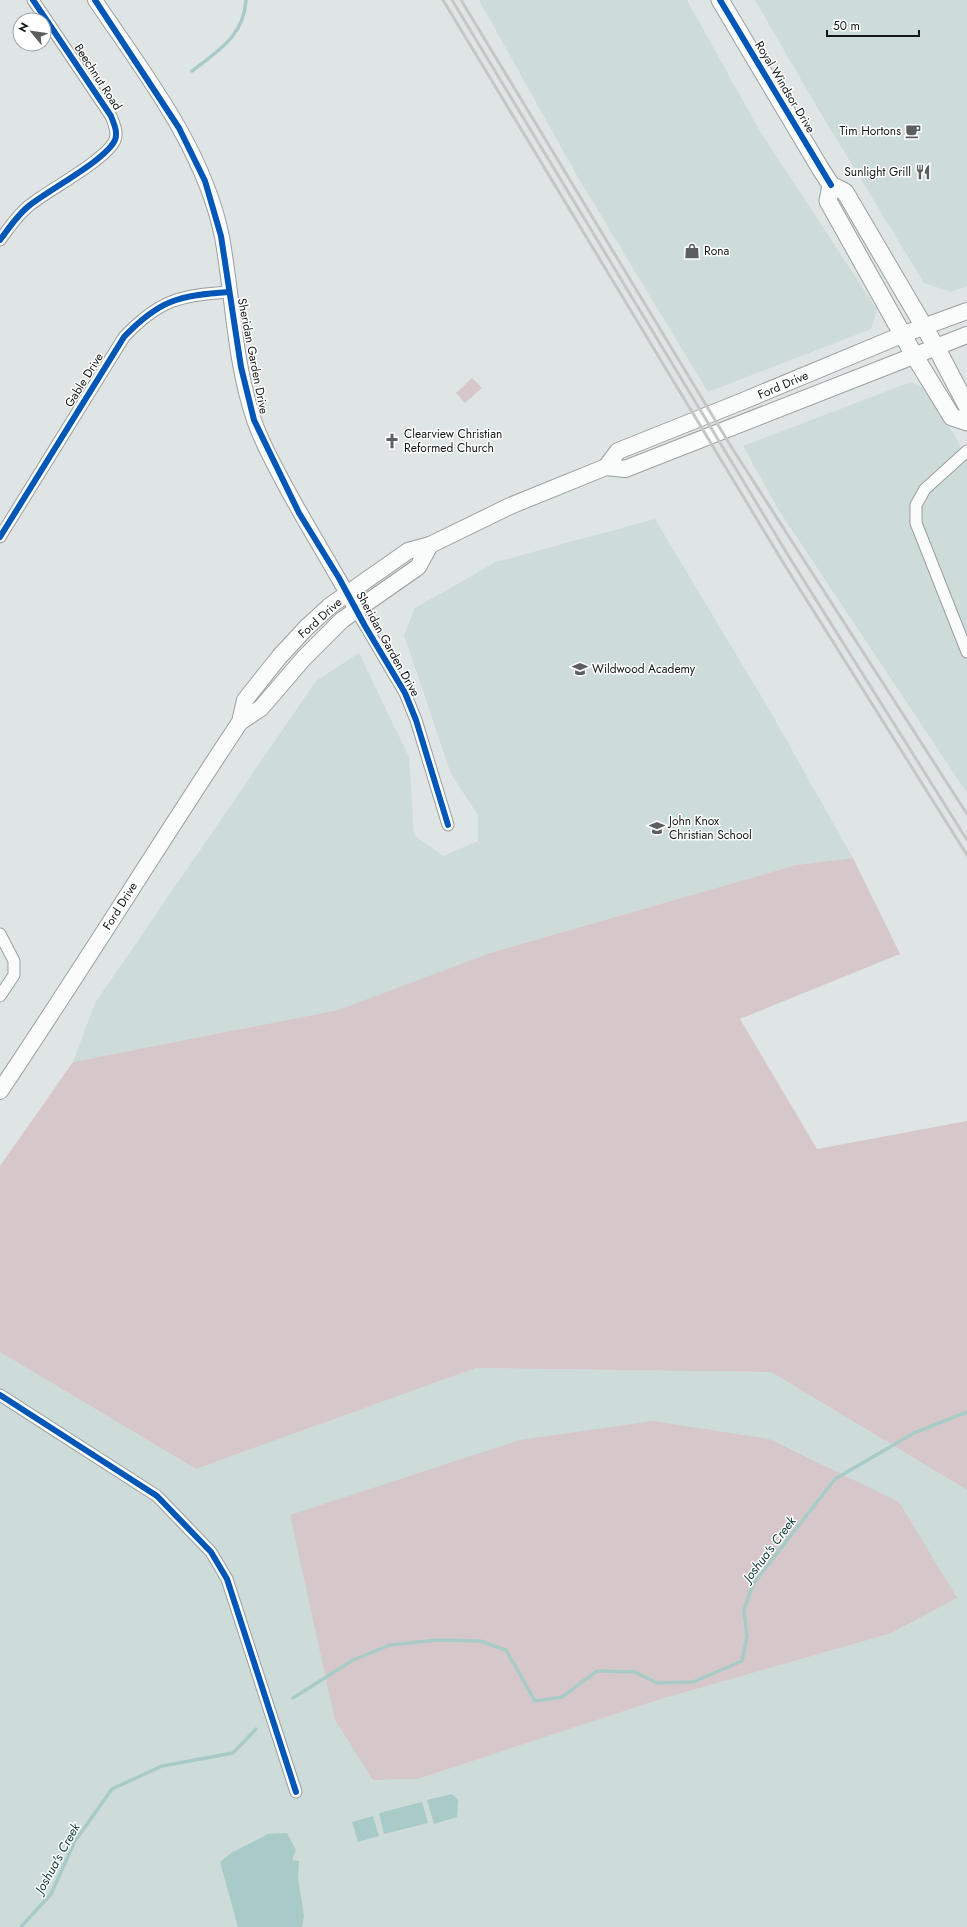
<svg xmlns="http://www.w3.org/2000/svg" width="967" height="1927" viewBox="0 0 967 1927" font-family="Jost,sans-serif">
	<rect width="100%" height="100%" fill="#dfe5e4"/>
	<g fill="#cddbd9" fill-rule="evenodd">
		<polygon points="479,0 687,0 758,128 877,310 871,329 708,392 576,174"/>
		<polygon points="755,0 967,0 967,286 951,292 924,283 814,102"/>
		<polygon points="911,382 923,388 954,434 967,461 967,793 778,509 743,446"/>
		<polygon points="655,519 766,704 853,858 796,865 490,953 338,1010 73,1062 95,1003 316,681 359,653 409,757 414,835 443,856 478,841 478,815 451,774 404,635 415,608 496,562"/>
		<path d="M0 1352 196 1469 476 1368 771 1372 967 1490V1927H0ZM653 1421 889 1634 661 1699 418 1779Z"/>
	</g>
	<g fill="#d6c8ca">
		<polygon points="472,378 482,388 465,403 456,393"/>
		<polygon points="853,858 900,954 740,1019 817,1149 967,1121 967,1490 771,1372 476,1368 196,1469 0,1352 0,1166 73,1062 338,1010 490,953 796,865"/>
		<polygon points="653,1421 769,1439 899,1502 957,1598 889,1634 661,1699 418,1779 373,1780 335,1720 290,1515 520,1440"/>
	</g>
	<g fill="#a9cbc7">
		<polygon points="452,1794 458,1800 457,1817 434,1824 427,1800"/>
		<polygon points="422,1802 428,1823 384,1834 379,1813"/>
		<polygon points="373,1816 379,1836 358,1842 352,1822"/>
		<polygon points="287,1833 296,1850 292,1860 299,1861 298,1878 304,1916 302,1927 238,1927 220,1862 231,1853 268,1834"/>
	</g>
	<g fill="none" stroke-linecap="round" stroke-linejoin="round">
		<g stroke="#a9cbc7" stroke-width="3.5">
			<path d="M192 71C218 51 244 36 246 0"/>
			<polyline points="293,1698 353,1660 390,1645 437,1640 480,1641 506,1650 535,1701 562,1697 597,1671 635,1672 657,1683 693,1682 742,1661 747,1637 744,1610 753,1584 835,1479 914,1433 967,1412"/>
			<polyline points="21,1927 51,1894 75,1841 112,1789 162,1766 233,1753 256,1729"/>
		</g>
		<defs>
			<g id="minor">
				<path d="M0 240C9 228 18 214 30 205 50 189 106 160 115 140 118 132 114 124 111 116L33 0"/>
				<polyline points="967,451 925,489 916,505 916,523 967,652"/>
				<path d="M0 537 124 337C159 300 180 295 229 292"/>
				<polyline points="356,610 405,693 416,720 448,825"/>
				<polyline points="0,934 14,961 14,975 0,996"/>
				<polyline points="0,1395 157,1496 211,1552 227,1579 296,1792"/>
			</g>
			<path id="tertiary" d="M95 0C144 73 204 148 222 237 233 297 234 361 254 420 260 438 269 455 278 472 302 519 331 563 356 610"/>
			<g id="secondary">
				<polyline points="606,467 618,451 743,401 904,334 967,311"/>
				<polyline points="240,722 261,708 304,658 342,620 418,567 430,545"/>
				<path d="M0 1091C82 969 159 844 240 722L245 700 280 656 307 627 331 605 408 551 430 545 510 506 606 467 625 469 967 335"/>
			</g>
			<g id="primary">
				<polyline points="720,0 820,168 831,185 845,192 936,347 967,406"/>
				<polyline points="831,185 828,201 914,355 952,417 967,422"/>
			</g>
		</defs>
		<use href="#minor" stroke="#9b9f9f" stroke-width="13"/>
		<use href="#tertiary" stroke="#9b9f9f" stroke-width="16"/>
		<use href="#secondary" stroke="#9b9f9f" stroke-width="18"/>
		<use href="#primary" stroke="#9b9f9f" stroke-width="19"/>
		<use href="#minor" stroke="#fafbfb" stroke-width="11"/>
		<use href="#tertiary" stroke="#fafbfb" stroke-width="14"/>
		<use href="#secondary" stroke="#fafbfb" stroke-width="16"/>
		<use href="#primary" stroke="#fafbfb" stroke-width="17"/>
		<g stroke="#c5c6c6" stroke-width="3">
			<polyline points="443,0 784,564 967,855"/>
			<polyline points="452,0 791,560 967,840"/>
			<polyline points="461,0 732,448 967,814"/>
		</g>
		<defs>
			<g id="cycleway">
				<polyline points="95,0 179,128 205,181 221,236 241,367 254,420 299,513 339,578 365,626 405,693 416,720 448,825"/>
				<polyline points="720,0 831,185"/>
				<path d="M0 240C9 228 18 214 30 205 50 189 106 160 115 140 118 132 114 124 111 116L33 0"/>
				<path d="M0 537 124 337C159 300 180 295 229 292"/>
				<polyline points="0,1395 157,1496 211,1552 227,1579 296,1792"/>
			</g>
		</defs>
		<use href="#cycleway" stroke="#fff" stroke-width="8"/>
		<use href="#cycleway" stroke="#0057b8" stroke-width="6"/>
	</g>
	<defs>
		<symbol id="cafe-bare" viewBox="-9 -9 18 18"><path d="M-5.5-4.5H6V0H3Q3 3.5 0 3.5H-2.5Q-5.5 3.5-5.5 0ZM3-3.2v2h1.7v-2ZM-6 4.5H4V6H-6Z" fill="#5a5e5e" stroke="#fff" stroke-width="2.5" paint-order="stroke"/></symbol>
		<symbol id="restaurant-bare" viewBox="-9 -9 18 18"><path d="M-5-6h1v4h1v-4h1v4h1v-4h1v5L-1.5 .5V6h-2V.5L-5-1ZM5-6V6H3V1.5H1.5Q1.5-4 5-6Z" fill="#5a5e5e" stroke="#fff" stroke-width="2.5" paint-order="stroke"/></symbol>
		<symbol id="shop-bare" viewBox="-9 -9 18 18"><path d="M-5-2.5h2.3a2.7 3.5 0 0 1 5.4 0H5L5.5 6h-11ZM-1.5-2.5h3a1.5 2.3 0 0 0-3 0Z" fill="#5a5e5e" stroke="#fff" stroke-width="2.5" paint-order="stroke"/></symbol>
		<symbol id="church-bare" viewBox="-9 -9 18 18"><path d="M-1.2-6h2.4v3.5h3.3v2.4h-3.3V6h-2.4V-.1h-3.3v-2.4h3.3Z" fill="#5a5e5e" stroke="#fff" stroke-width="2.5" paint-order="stroke"/></symbol>
		<symbol id="school-bare" viewBox="-9 -9 18 18"><path d="M0-5L7-2L0 1L-7-2ZM-4 1L0 2.5L4 1V4Q0 6-4 4Z" fill="#5a5e5e" stroke="#fff" stroke-width="2.5" paint-order="stroke"/></symbol>
	</defs>
	<g fill-rule="evenodd">
		<use href="#cafe-bare" x="902" y="120" width="22" height="22"/>
		<use href="#restaurant-bare" x="912" y="161" width="22" height="22"/>
		<use href="#shop-bare" x="681" y="240" width="22" height="22"/>
		<use href="#church-bare" x="381" y="430" width="22" height="22"/>
		<use href="#school-bare" x="569" y="658" width="22" height="22"/>
		<use href="#school-bare" x="646" y="817" width="22" height="22"/>
	</g>
	<g text-anchor="middle" stroke-width="3" stroke-linejoin="round" paint-order="stroke">
		<g font-size="12" fill="#121616" stroke="#fff">
			<text transform="translate(98 77) rotate(57)" y="4">Beechnut Road</text>
			<text transform="translate(785 87) rotate(59)" y="4">Royal Windsor Drive</text>
			<text transform="translate(253 356) rotate(79)" y="4">Sheridan Garden Drive</text>
			<text transform="translate(84 380) rotate(-58)" y="4">Gable Drive</text>
			<text transform="translate(783 385) rotate(-23)" y="4">Ford Drive</text>
			<text transform="translate(320 618) rotate(-42)" y="4">Ford Drive</text>
			<text transform="translate(388 644) rotate(61)" y="4">Sheridan Garden Drive</text>
			<text transform="translate(120 906) rotate(-58)" y="4">Ford Drive</text>
		</g>
		<g font-size="12" fill="#121616" stroke="#fff" text-anchor="start">
			<text x="901" y="135" text-anchor="end">Tim Hortons</text>
			<text x="911" y="176" text-anchor="end">Sunlight Grill</text>
			<text x="704" y="255">Rona</text>
			<text x="404" y="438">Clearview Christian<tspan x="404" dy="14">Reformed Church</tspan></text>
			<text x="592" y="673">Wildwood Academy</text>
			<text x="669" y="825">John Knox<tspan x="669" dy="14">Christian School</tspan></text>
		</g>
		<g font-size="13" font-style="italic" fill="#0d3a35" stroke="#fff">
			<text transform="translate(769 1549) rotate(-53)" y="5">Joshua's Creek</text>
			<text transform="translate(57 1858) rotate(-61)" y="5">Joshua's Creek</text>
		</g>
	</g>
	<g transform="translate(32 32) rotate(299)"><circle r="19" fill="#ffffff" stroke="#a0a2a2"/>
	<path d="M0-3L7 15L0 10L-7 15Z" fill="#5a5e5e"/>
	<text y="-6" font-size="11" font-weight="bold" text-anchor="middle" fill="#121616">N</text>
	</g>
	<path d="M827 30v6h92v-6" fill="none" stroke="#121616" stroke-width="2"/>
	<text x="833" y="30" font-size="12" fill="#121616" stroke="#ffffff" stroke-width="3" paint-order="stroke">50 m</text>
</svg>
